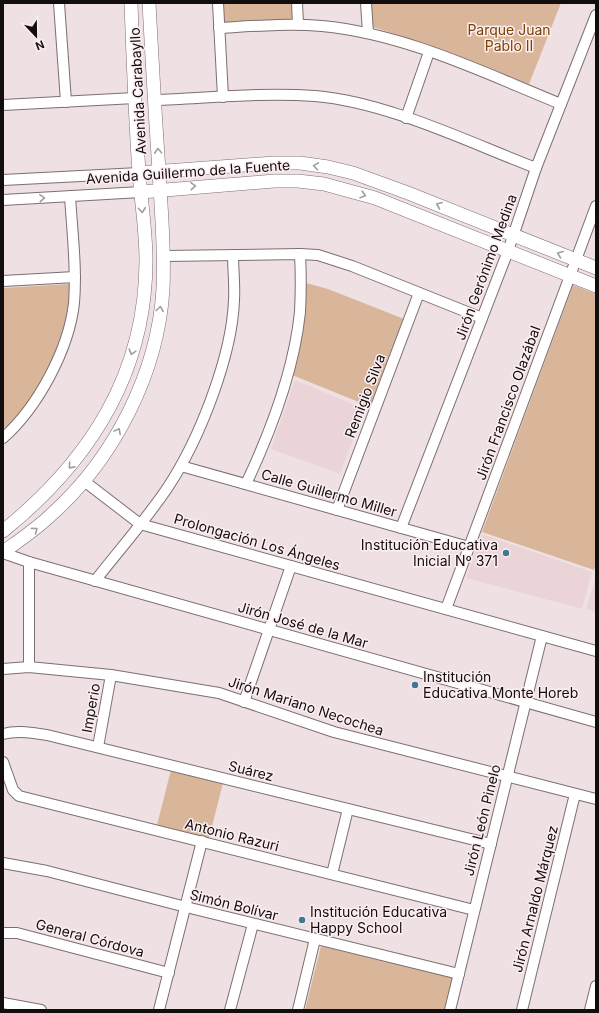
<svg xmlns="http://www.w3.org/2000/svg" width="599" height="1013" viewBox="0 0 599 1013" font-family="Inter,sans-serif">
	<rect width="100%" height="100%" fill="#efe1e3"/>
	<g fill="#ebd4d8">
		<polygon points="295,380 365,409 340,474 271,449"/>
		<polygon points="482,534 592,572 582,609 466,578"/>
		<polygon points="596,576 596,612 586,609"/>
	</g>
	<g fill="#d9b599">
		<polygon points="223,3 292,3 293,22 224,23"/>
		<polygon points="371,3 561,3 529,84 407,38 373,27"/>
		<path d="M306 283 328 289 404 319 371 407 292 375C301 345 306 315 306 283Z"/>
		<polygon points="69,284 70,299 68,320 57,349 31,401 6,429 3,426 3,288"/>
		<polygon points="573,285 596,294 596,565 594,570 482,532"/>
		<polygon points="171,770 223,783 209,838 157,825"/>
		<polygon points="321,946 453,978 444,1010 305,1010"/>
	</g>
	<g fill="none" stroke-linecap="round" stroke-linejoin="round">
		<defs>
			<g id="minor">
				<polyline points="59,3 66,102"/>
				<polyline points="218,3 223,97"/>
				<polyline points="297,3 298,24"/>
				<polyline points="366,3 368,33"/>
				<path d="M219 28C253 26 288 23 322 26 406 34 484 73 561 104"/>
				<path d="M155 100C208 98 262 92 315 96 387 102 468 142 536 168"/>
				<polyline points="3,105 135,98"/>
				<polyline points="406,118 429,52"/>
				<polyline points="3,180 139,173"/>
				<polyline points="3,200 141,192"/>
				<polyline points="164,256 300,254 318,255 352,266 482,318"/>
				<polyline points="3,281 75,277"/>
				<path d="M3 438C38 407 69 349 74 303 77 268 72 231 70 196"/>
				<polyline points="181,466 469,547"/>
				<polyline points="84,481 140,524 596,651"/>
				<path d="M246 484C271 431 294 371 300 312 301 293 301 273 300 254"/>
				<polyline points="337,510 419,293"/>
				<polyline points="401,528 508,251 536,168 596,15"/>
				<polyline points="3,553 29,562 596,722"/>
				<path d="M95 581C119 550 146 520 168 487 199 440 232 357 234 300 235 285 233 270 233 255"/>
				<polyline points="446,609 596,206"/>
				<polyline points="29,667 29,562"/>
				<polyline points="3,669 29,667 111,675 219,693 334,732 596,799"/>
				<polyline points="244,702 291,566"/>
				<path d="M3 734C18 730 32 733 47 735L491 844"/>
				<polyline points="98,747 111,675"/>
				<polyline points="3,762 13,790 19,796 474,910"/>
				<polyline points="3,863 47,871 186,907 459,974"/>
				<polyline points="332,874 348,809"/>
				<polyline points="3,933 17,933 169,973"/>
				<polyline points="3,1003 41,1010"/>
				<polyline points="159,1010 202,841"/>
				<polyline points="230,1010 253,924"/>
				<polyline points="298,1010 315,939"/>
				<polyline points="450,1010 542,636"/>
				<polyline points="522,1010 575,794"/>
				<polyline points="590,1010 596,986"/>
			</g>
			<g id="major">
				<polyline points="139,173 274,163 300,163 328,167 353,173 408,193 596,268"/>
				<polyline points="141,192 274,181 298,181 324,184 375,198 596,286"/>
				<path d="M3 531C90 461 146 374 146 260 146 231 141 201 139 172 135 116 133 59 131 3"/>
				<path d="M3 552C20 540 38 528 53 513 115 457 158 372 163 289 165 249 161 210 159 170 155 114 152 59 149 3"/>
			</g>
		</defs>
		<use href="#minor" stroke="#7c6f71" stroke-width="12"/>
		<use href="#major" stroke="#7c6f71" stroke-width="14"/>
		<use href="#minor" stroke="#fff" stroke-width="10"/>
		<use href="#major" stroke="#fff" stroke-width="13"/>
	</g>
	<defs><path id="oneway-chevron" d="M-2-3.5L2.5 0L-2 3.5" fill="none" stroke-width="1.6" stroke-linecap="round" stroke-linejoin="round"/></defs>
	<g stroke="#a09f9f">
		<use href="#oneway-chevron" transform="translate(158 151) rotate(-93)"/>
		<use href="#oneway-chevron" transform="translate(316 166) rotate(-172)"/>
		<use href="#oneway-chevron" transform="translate(193 186) rotate(-4)"/>
		<use href="#oneway-chevron" transform="translate(363 195) rotate(18)"/>
		<use href="#oneway-chevron" transform="translate(42 198) rotate(-4)"/>
		<use href="#oneway-chevron" transform="translate(439 205) rotate(-158)"/>
		<use href="#oneway-chevron" transform="translate(142 210) rotate(85)"/>
		<use href="#oneway-chevron" transform="translate(560 254) rotate(-158)"/>
		<use href="#oneway-chevron" transform="translate(160 309) rotate(-83)"/>
		<use href="#oneway-chevron" transform="translate(132 352) rotate(106)"/>
		<use href="#oneway-chevron" transform="translate(118 431) rotate(-62)"/>
		<use href="#oneway-chevron" transform="translate(71 466) rotate(132)"/>
		<use href="#oneway-chevron" transform="translate(35 530) rotate(-37)"/>
	</g>
	<g fill="#3d7991" stroke="#fceef1" stroke-width="1.5">
		<circle cx="506" cy="553" r="4"/>
		<circle cx="415" cy="685" r="4"/>
		<circle cx="302" cy="920" r="4"/>
	</g>
	<g text-anchor="middle" stroke-width="3" stroke-linejoin="round" paint-order="stroke">
		<g font-size="14" fill="#7c4100" stroke="#fceef1">
			<text x="509" y="35">Parque Juan<tspan x="509" dy="16">Pablo II</tspan></text>
		</g>
		<g font-size="14" fill="#120e0e" stroke="#fceef1">
			<text transform="translate(138 91) rotate(-93)" y="5">Avenida Carabayllo</text>
			<text transform="translate(188 172) rotate(-4)" y="5">Avenida Guillermo de la Fuente</text>
			<text transform="translate(486 267) rotate(-70)" y="5">Jirón Gerónimo Medina</text>
			<text transform="translate(365 396) rotate(-69)" y="5">Remigio Silva</text>
			<text transform="translate(508 403) rotate(-70)" y="5">Jirón Francisco Olazábal</text>
			<text transform="translate(329 493) rotate(16)" y="5">Calle Guillermo Miller</text>
			<text transform="translate(257 542) rotate(16)" y="5">Prolongación Los Ángeles</text>
			<text transform="translate(303 625) rotate(16)" y="5">Jirón José de la Mar</text>
			<text transform="translate(306 706) rotate(18)" y="5">Jirón Mariano Necochea</text>
			<text transform="translate(91 708) rotate(-80)" y="5">Imperio</text>
			<text transform="translate(251 771) rotate(14)" y="5">Suárez</text>
			<text transform="translate(482 820) rotate(-76)" y="5">Jirón León Pinelo</text>
			<text transform="translate(232 835) rotate(14)" y="5">Antonio Razuri</text>
			<text transform="translate(535 899) rotate(-76)" y="5">Jirón Arnaldo Márquez</text>
			<text transform="translate(234 905) rotate(14)" y="5">Simón Bolívar</text>
			<text transform="translate(90 938) rotate(15)" y="5">General Córdova</text>
		</g>
		<g font-size="14" fill="#120e0e" stroke="#fceef1" text-anchor="start">
			<text x="498" y="550" text-anchor="end">Institución Educativa<tspan x="498" dy="16">Inicial Nº 371</tspan></text>
			<text x="423" y="682">Institución<tspan x="423" dy="16">Educativa Monte Horeb</tspan></text>
			<text x="310" y="917">Institución Educativa<tspan x="310" dy="16">Happy School</tspan></text>
		</g>
	</g>
	<rect width="599" height="1013" fill="none" stroke="#120e0e" stroke-width="8"/>
	<g transform="translate(36 36) rotate(158)" stroke="#fceef1" stroke-width="3" paint-order="stroke">
	<path d="M0-3L7 15L0 10L-7 15Z" fill="#120e0e"/>
	<text y="-6" font-size="11" font-weight="bold" text-anchor="middle" fill="#120e0e">N</text>
	</g>
</svg>
